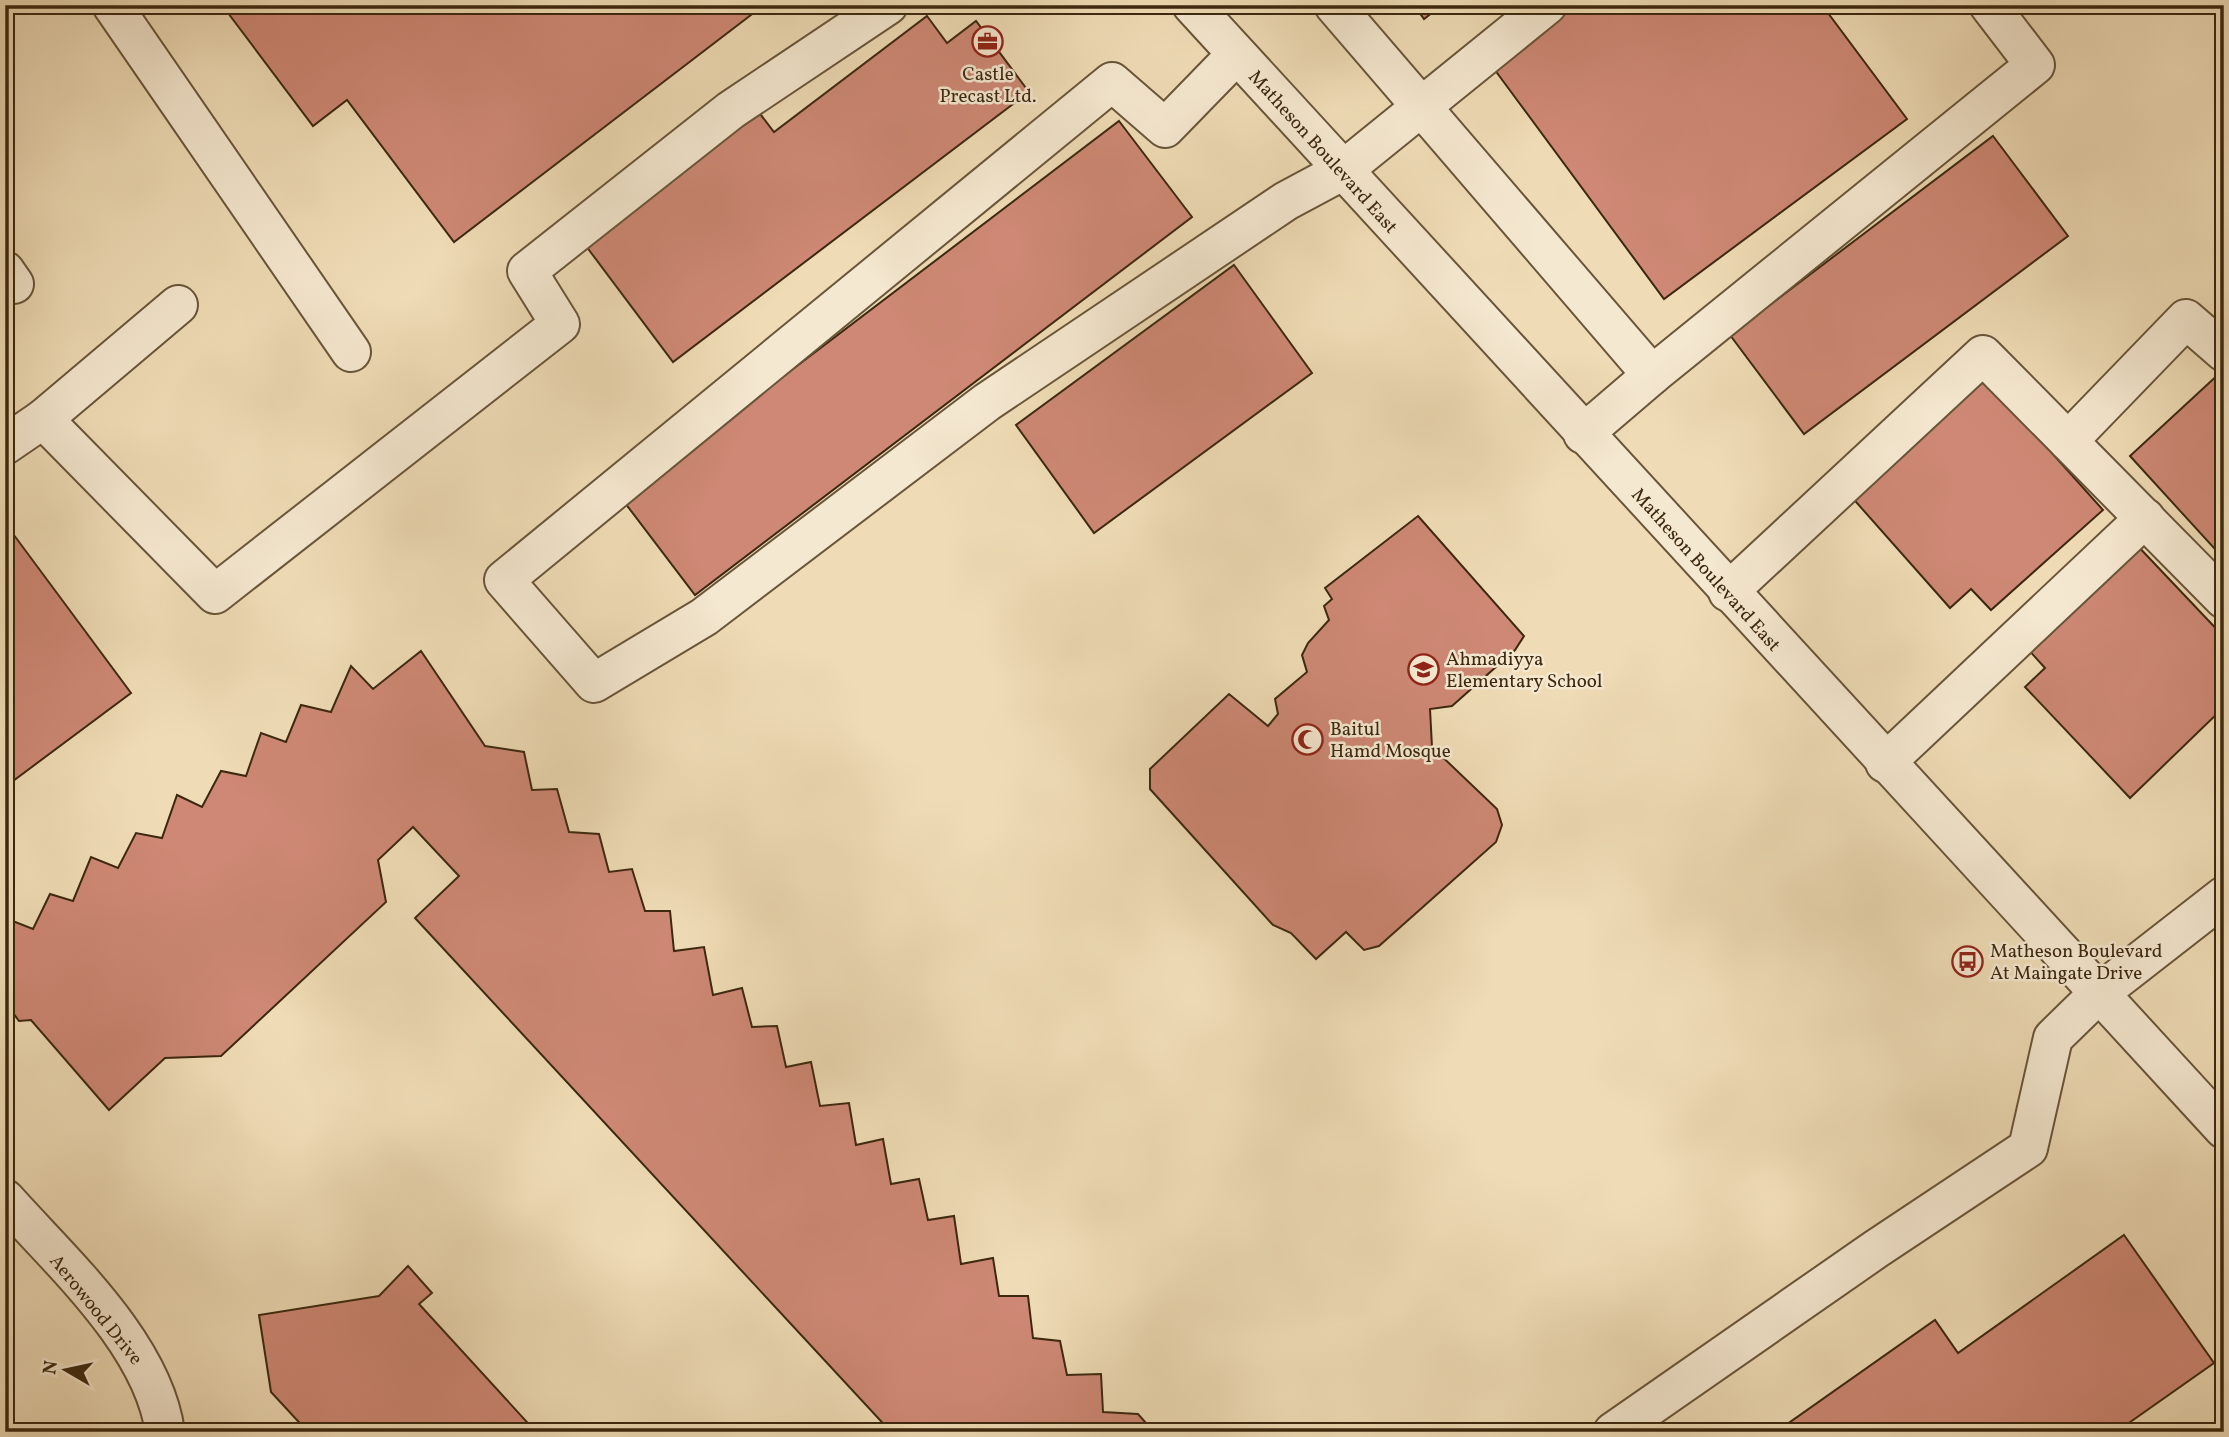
<svg xmlns="http://www.w3.org/2000/svg" width="2229" height="1437" viewBox="0 0 2229 1437" font-family="Vollkorn,serif">
	<rect width="100%" height="100%" fill="#efdcb6"/>
	<filter id="stains"><feTurbulence type="fractalNoise" baseFrequency=".00286" numOctaves="4"/><feColorMatrix values="0 0 0 0 .2 0 0 0 0 .09 0 0 0 0 .02 0 0 0 .5 -.17"/></filter>
	<radialGradient id="worn" r=".72"><stop offset=".6" stop-color="#630" stop-opacity="0"/><stop offset="1" stop-color="#630" stop-opacity=".3"/></radialGradient>
	<g fill="#ce8875" stroke="#3c280f" stroke-width="2">
		<polygon points="222,5 764,5 454,242 347,100 313,126"/>
		<polygon points="1414,5 1442,5 1424,19"/>
		<polygon points="1565,5 1822,5 1907,119 1664,299 1489,62"/>
		<polygon points="927,16 947,43 976,21 1029,92 673,362 580,238 754,106 774,132"/>
		<polygon points="1119,121 1192,217 695,595 622,499"/>
		<polygon points="1993,136 2068,236 1804,434 1730,335"/>
		<polygon points="1234,265 1312,373 1094,533 1016,425"/>
		<polygon points="2222,371 2224,372 2224,559 2130,456"/>
		<polygon points="1982,375 2103,510 1991,610 1971,589 1950,608 1849,494"/>
		<polygon points="1418,516 1524,636 1515,650 1452,706 1430,709 1432,747 1497,809 1502,825 1496,842 1379,946 1364,950 1346,932 1316,959 1291,933 1273,925 1150,789 1150,769 1229,694 1268,726 1278,714 1275,699 1307,672 1302,655 1308,643 1329,620 1324,606 1332,599 1325,588"/>
		<polygon points="5,523 131,693 5,787"/>
		<polygon points="2134,542 2224,637 2224,707 2130,798 2025,687 2045,668 2026,647"/>
		<polygon points="421,651 485,746 524,752 532,790 557,789 569,832 599,834 609,872 632,869 645,911 670,911 674,951 704,947 713,995 742,988 752,1027 777,1026 786,1067 811,1062 820,1106 849,1103 856,1145 883,1139 891,1184 919,1179 928,1220 954,1216 961,1264 993,1258 999,1296 1028,1296 1033,1338 1060,1341 1067,1375 1101,1374 1103,1412 1138,1414 1154,1432 891,1432 415,918 459,876 413,827 378,860 386,902 221,1056 165,1058 109,1110 31,1020 19,1021 5,1002 5,918 33,929 50,894 73,901 91,857 118,868 136,833 162,838 177,795 202,807 221,771 246,776 261,733 286,742 301,705 331,712 351,666 373,689"/>
		<polygon points="2124,1235 2214,1363 2116,1432 1776,1432 1935,1320 1958,1353"/>
		<polygon points="408,1266 432,1293 419,1304 536,1432 308,1432 271,1392 259,1315 379,1296"/>
	</g>
	<g fill="none" stroke-linecap="round" stroke-linejoin="round">
		<defs>
			<g id="minor">
				<polyline points="112,5 351,352"/>
				<polyline points="1192,5 2224,1129"/>
				<polyline points="1334,5 1652,375 1583,434"/>
				<polyline points="1236,55 1165,128 1112,82 504,580 594,683 704,617 987,402 1286,201 1342,171 1547,5"/>
				<polyline points="5,271 14,284"/>
				<polyline points="2224,352 2186,319 2068,441 2224,599"/>
				<polyline points="1652,375 2035,65 1989,5"/>
				<polyline points="43,419 178,305"/>
				<polyline points="5,445 43,419 215,594 560,324 527,271 731,110 888,5"/>
				<polyline points="1728,592 1983,355 2068,441"/>
				<polyline points="1885,763 2145,518"/>
				<path d="M5 1199C62 1263 153 1344 165 1432"/>
				<polyline points="1613,1432 1876,1249 2028,1148 2053,1038 2097,995 2224,896"/>
			</g>
		</defs>
		<use href="#minor" stroke="#695539" stroke-width="42"/>
		<use href="#minor" stroke="#f5e8d0" stroke-width="38"/>
	</g>
	<defs>
		<symbol id="office-ring" viewBox="-11 -11 22 22"><circle r="9.5" fill="#f5e8d0" stroke="#8f2418" stroke-width="1.5"/><path d="M-6-3h4V-5.5h4V-3h4V5H-6ZM-1-4.5V-3h2v-1.5ZM-6 0V1H6V0Z" fill="#8f2418"/></symbol>
		<symbol id="school-ring" viewBox="-11 -11 22 22"><circle r="9.5" fill="#f5e8d0" stroke="#8f2418" stroke-width="1.5"/><path d="M0-5L7-2L0 1L-7-2ZM-4 1L0 2.5L4 1V4Q0 6-4 4Z" fill="#8f2418"/></symbol>
		<symbol id="mosque-ring" viewBox="-11 -11 22 22"><circle r="9.5" fill="#f5e8d0" stroke="#8f2418" stroke-width="1.5"/><path d="M3.5-4.9A6 6 0 1 0 3.5 4.9A5 5 0 1 1 3.5-4.9Z" fill="#8f2418"/></symbol>
		<symbol id="bus-ring" viewBox="-11 -11 22 22"><circle r="9.5" fill="#f5e8d0" stroke="#8f2418" stroke-width="1.5"/><path d="M-5-6H5V4H4V6H2V4H-2V6H-4V4H-5ZM-3.5-4V0h7V-4ZM-3.5 1.2v1.5H-2V1.2ZM2 1.2v1.5H3.5V1.2Z" fill="#8f2418"/></symbol>
	</defs>
	<g fill-rule="evenodd">
		<use href="#office-ring" x="970" y="24" width="35" height="35"/>
		<use href="#school-ring" x="1406" y="652" width="35" height="35"/>
		<use href="#mosque-ring" x="1290" y="722" width="35" height="35"/>
		<use href="#bus-ring" x="1950" y="944" width="35" height="35"/>
	</g>
	<g text-anchor="middle" stroke-width="5" stroke-linejoin="round" paint-order="stroke">
		<g font-size="19" fill="#3c280f" stroke="#f5e8d0" text-anchor="start">
			<text x="988" y="80" text-anchor="middle">Castle<tspan x="988" dy="22">Precast Ltd.</tspan></text>
			<text x="1446" y="665">Ahmadiyya<tspan x="1446" dy="22">Elementary School</tspan></text>
			<text x="1330" y="735">Baitul<tspan x="1330" dy="22">Hamd Mosque</tspan></text>
			<text x="1990" y="957">Matheson Boulevard<tspan x="1990" dy="22">At Maingate Drive</tspan></text>
		</g>
		<g font-size="19" fill="#3c280f" stroke="#f5e8d0">
			<text transform="translate(1324 151) rotate(48)" y="7">Matheson Boulevard East</text>
			<text transform="translate(1707 569) rotate(48)" y="7">Matheson Boulevard East</text>
			<text transform="translate(97 1309) rotate(51)" y="7">Aerowood Drive</text>
		</g>
	</g>
	<rect width="2229" height="1437" fill="none" stroke="#efdcb6" stroke-width="28"/>
	<rect x="7" y="7" width="2215" height="1423" fill="none" stroke="#3c280f" stroke-width="3.5"/>
	<rect x="14" y="14" width="2201" height="1409" fill="none" stroke="#3c280f" stroke-width="2"/>
	<g transform="translate(66 1370) rotate(279)" stroke="#f5e8d0" stroke-width="5" paint-order="stroke">
	<path d="M0-5L12 26L0 18L-12 26Z" fill="#3c280f"/>
	<text y="-10" font-size="19" font-weight="bold" text-anchor="middle" fill="#3c280f">N</text>
	</g>
	<rect width="100%" height="100%" filter="url(#stains)"/>
	<rect width="100%" height="100%" fill="url(#worn)"/>
</svg>
